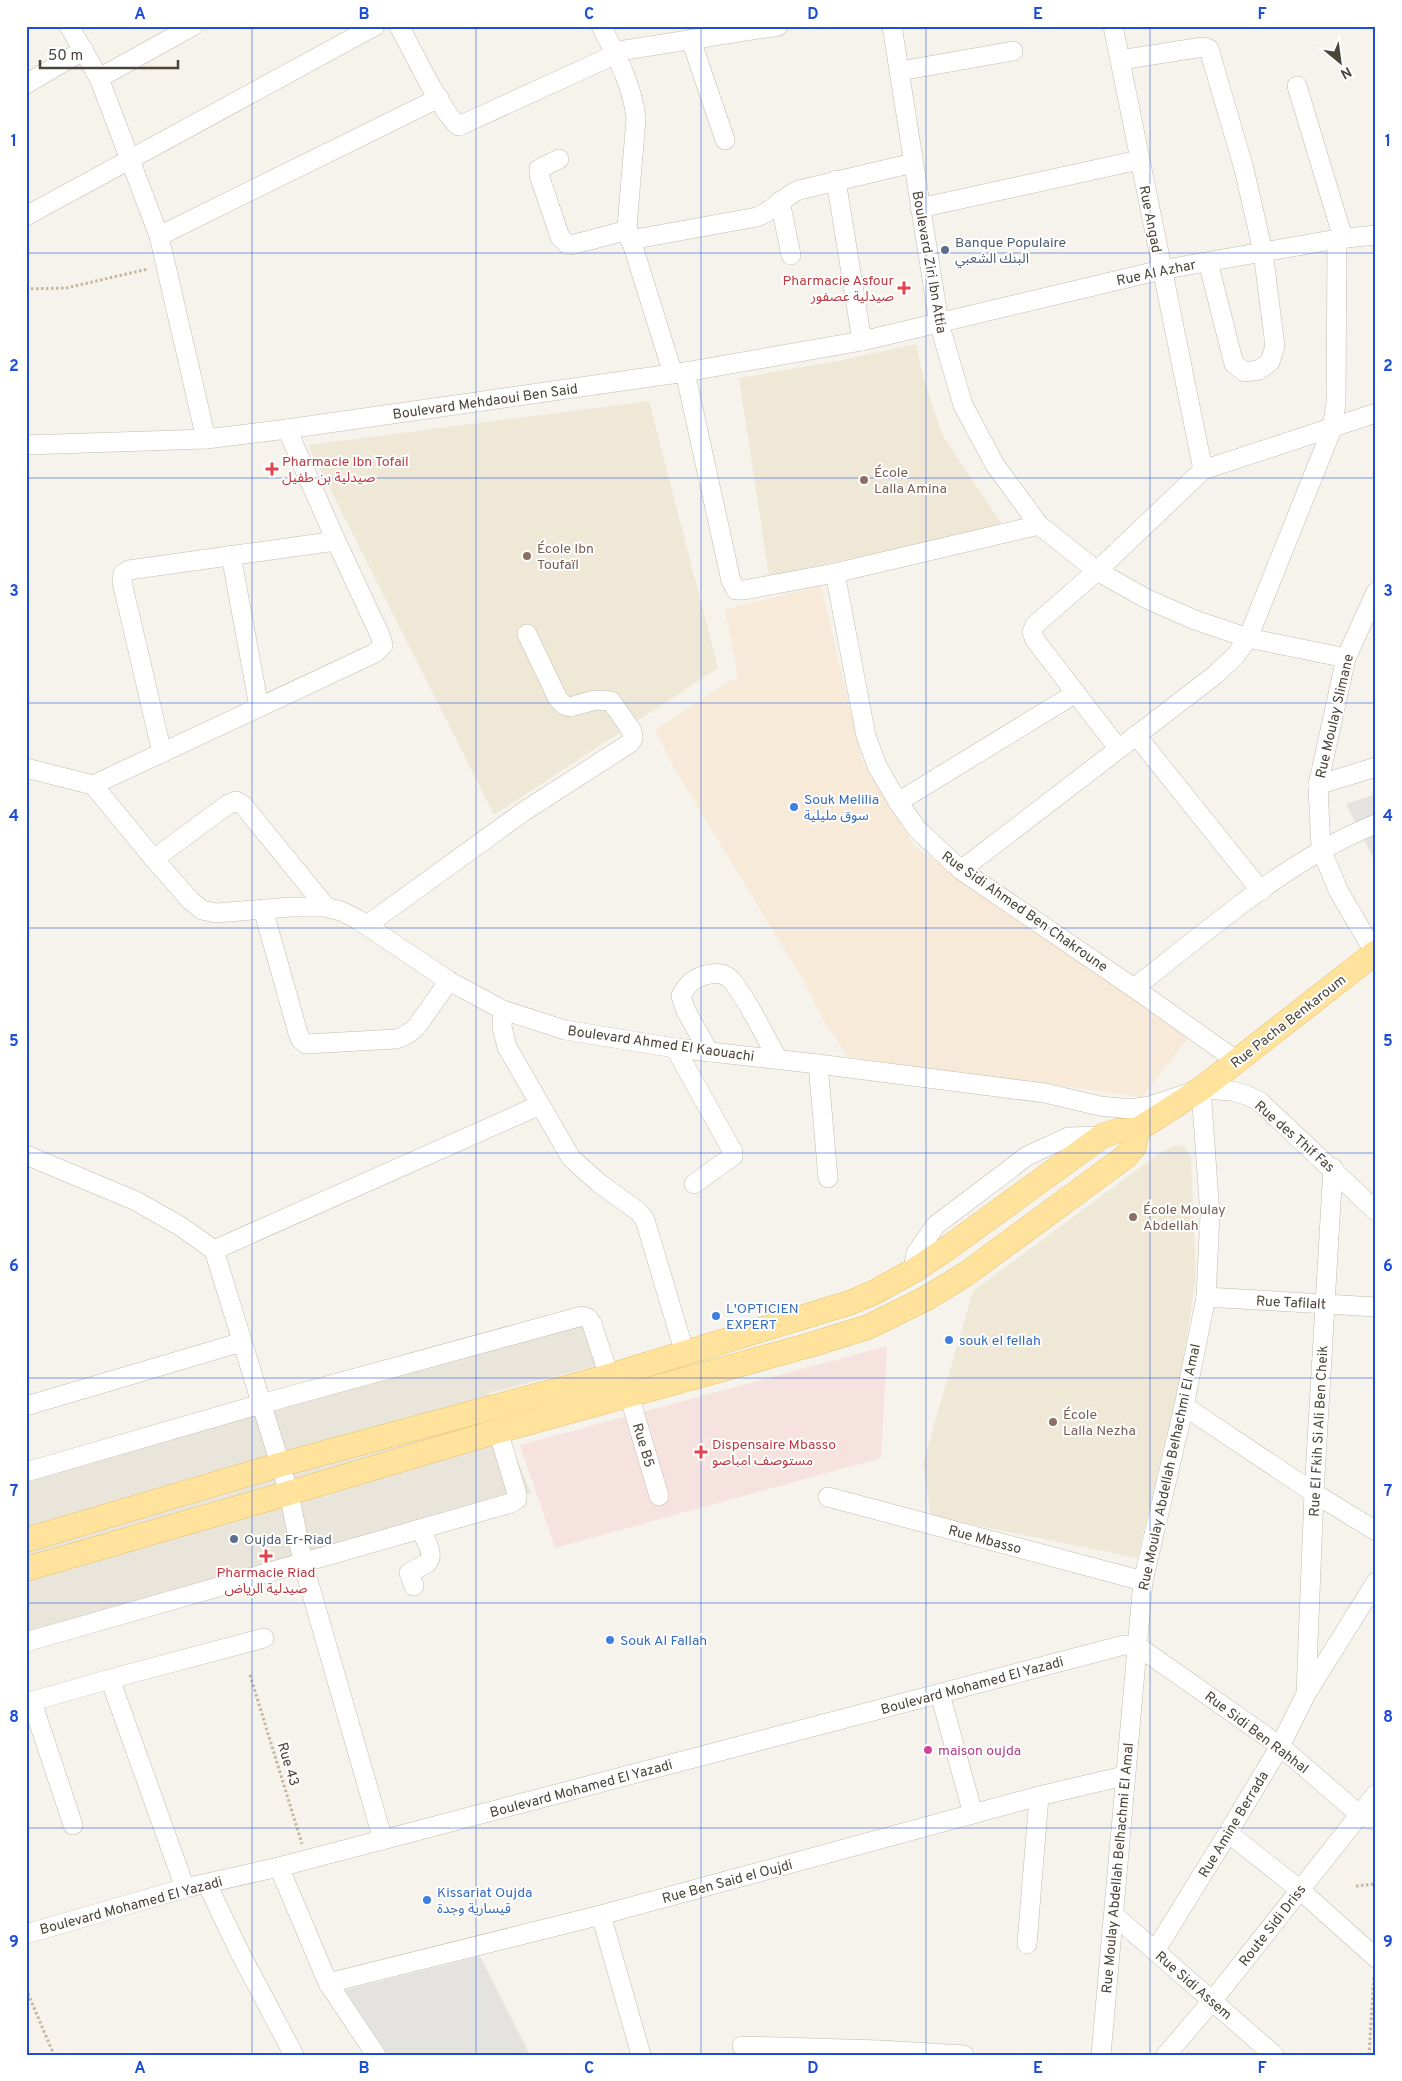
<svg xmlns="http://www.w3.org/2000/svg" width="1402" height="2081" viewBox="0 0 1402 2081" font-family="Overpass,'Noto Sans Arabic',sans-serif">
	<rect width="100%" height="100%" fill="#f6f3ec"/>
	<polygon fill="#eae5da" points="593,1315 607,1363 489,1393 531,1493 26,1633 26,1477"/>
	<polygon fill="#f7ead8" points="821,586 862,760 915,847 1189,1037 1142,1097 848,1057 822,1018 805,983 674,768 655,730 738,676 725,609"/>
	<g fill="#efe8d6">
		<polygon points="916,344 923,376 942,434 1003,526 769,576 739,378 838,361"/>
		<polygon points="649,401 718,668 494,815 308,445"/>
		<polygon points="1175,1145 1185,1147 1191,1158 1196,1276 1180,1380 1137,1558 931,1516 923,1463 973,1291 1157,1155"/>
	</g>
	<polygon fill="#f6e3e0" points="887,1346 881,1458 555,1548 520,1445"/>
	<g fill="#e5e3e0">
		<polygon points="1376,794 1376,864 1346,804"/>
		<polygon points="480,1956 530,2055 380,2055 337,1992"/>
	</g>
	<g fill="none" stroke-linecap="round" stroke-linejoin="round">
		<defs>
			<g id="minor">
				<polyline points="69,26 99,78 159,236 206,439"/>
				<path d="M399 26C411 47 443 116 459 126L625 50 778 26"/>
				<path d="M601 26C616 55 633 86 636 119L627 227 673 374"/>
				<polyline points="892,26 939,323 963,405 995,465 1039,525 1097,571 1147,599 1195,620 1248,638 1346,658"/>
				<polyline points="1113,26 1203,470"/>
				<polyline points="691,40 725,140"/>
				<polyline points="1120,60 1203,47 1209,49 1244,169 1263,252 1275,346 1270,362 1259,370 1245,372 1234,364 1208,262"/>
				<polyline points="900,71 1013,51"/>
				<polyline points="99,78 193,26"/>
				<polyline points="26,84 84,50"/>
				<polyline points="1297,86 1343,238"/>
				<polyline points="559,159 539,169 539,175 560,237 568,245 575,244 628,230"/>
				<polyline points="836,180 862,341"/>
				<polyline points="780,201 791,255"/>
				<polyline points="920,208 1139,160"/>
				<polyline points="26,216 375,26"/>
				<polyline points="159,236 439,98"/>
				<path d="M630 240 757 217C773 211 783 197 799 190L913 163"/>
				<polyline points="685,372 731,581 736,590 744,590 835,573 1039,525"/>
				<polyline points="26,445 206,439 287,429 685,372 862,341 1161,270 1337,239 1376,235"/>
				<polyline points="231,555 259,707"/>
				<polyline points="835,573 866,736 877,766 898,802 917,829 961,870 1134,988 1237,1061"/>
				<polyline points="1136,735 1261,891"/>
				<polyline points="1118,748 1035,640 1032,632 1035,625 1097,571 1203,470 1376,413"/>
				<polyline points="162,753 122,582 123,574 129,570 336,541"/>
				<polyline points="26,768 93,785 154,859 190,900 202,910 216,913 291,907 325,907 341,911 357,919 449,981 503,1010 565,1030 675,1048 818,1064 1045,1093 1100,1106 1130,1109 1150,1106 1201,1089 1232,1091 1246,1095 1259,1101 1376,1211"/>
				<polyline points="93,785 375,653 383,645 380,635 336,541 287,429"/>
				<polyline points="1318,785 1376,767"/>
				<polyline points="898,802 1076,693"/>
				<polyline points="154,859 227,805 236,801 243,805 326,907"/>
				<polyline points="961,870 1215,675 1236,655 1248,638 1332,429 1336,403 1337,239"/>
				<path d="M263 909 298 1033 301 1040 306 1044 396 1039C405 1036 411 1033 417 1026L449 981"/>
				<polyline points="367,925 523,812 630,743 633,738 632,731 611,701 595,700 570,707 564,705 558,699 527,634"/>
				<polyline points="1375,953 1339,892 1321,849 1318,785 1346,658 1376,592"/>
				<path d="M1134 988C1209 930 1288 859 1376 824"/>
				<polyline points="503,1010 502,1027 507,1047 571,1158 599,1183 639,1212 645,1220 685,1354"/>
				<polyline points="675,1048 733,1152 733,1156 694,1184"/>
				<path d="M709 1052 686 1011 681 996C686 985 693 978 706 975 713 973 721 972 728 977 742 988 767 1041 778 1059"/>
				<polyline points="818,1064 828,1178"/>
				<polyline points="26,1155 136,1201 180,1226 214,1250 289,1493 303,1563 383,1840"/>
				<polyline points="214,1250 540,1105"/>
				<polyline points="913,1271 916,1253 936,1225 1027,1156 1068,1137 1102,1136"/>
				<polyline points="1206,1297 1376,1307"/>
				<polyline points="629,1395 659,1496"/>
				<polyline points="26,1406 242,1342"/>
				<polyline points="1184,1406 1314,1493 1376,1531"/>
				<polyline points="26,1472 261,1404 582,1316 588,1318 592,1324 609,1376"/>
				<polyline points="828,1497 1143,1581"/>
				<path d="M414 1586 409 1573C415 1569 422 1567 427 1563 436 1555 424 1537 420 1529"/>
				<polyline points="26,1642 511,1503 517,1499 517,1494 498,1431"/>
				<polyline points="110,1679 185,1888"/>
				<polyline points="940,1694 973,1814"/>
				<polyline points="1306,1694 1314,1493 1333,1168"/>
				<polyline points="32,1702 73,1825"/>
				<polyline points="26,1703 110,1679 264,1638"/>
				<polyline points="1228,1833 1299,1889 1376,1958"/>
				<polyline points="279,1867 328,1983 376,2055"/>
				<polyline points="207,1884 240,1953 294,2055"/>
				<polyline points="601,1915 641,2055"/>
				<polyline points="1114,1915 1274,2055"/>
				<polyline points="26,1934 185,1888 279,1867 1124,1645 1136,1645 1280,1746 1360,1815 1376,1821"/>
				<polyline points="1027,1944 1039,1796"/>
				<polyline points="1155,1951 1228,1833 1280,1746 1306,1694 1376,1582"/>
				<polyline points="328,1983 601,1915 1039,1796 1124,1776"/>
				<polyline points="742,2046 880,2050 964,2055"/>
				<polyline points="1101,2055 1143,1581 1184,1406 1206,1297 1210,1215 1201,1089"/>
				<polyline points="1166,2055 1213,2000 1376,1794"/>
			</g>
			<g id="major">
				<polyline points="26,1540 279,1465 609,1376 849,1303 873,1293 913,1271 949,1247 1102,1136 1117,1131 1137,1130 1201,1089 1376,952"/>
				<polyline points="26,1569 289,1493 498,1431 810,1345 868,1327 925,1299 966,1274 1125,1157 1134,1147 1137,1130"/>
			</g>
		</defs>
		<use href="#minor" stroke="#c2bbae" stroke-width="20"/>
		<use href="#major" stroke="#e6c16a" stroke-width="25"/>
		<g stroke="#c4b79f" stroke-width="3" stroke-dasharray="2.5 2.5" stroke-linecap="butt">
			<polyline points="26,289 66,288 148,269"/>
			<polyline points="250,1675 302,1844"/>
			<polyline points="1356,1886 1376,1884"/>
			<polyline points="26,1989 54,2055"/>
			<polyline points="1369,2055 1374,1976"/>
		</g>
		<use href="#minor" stroke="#fff" stroke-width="19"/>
		<use href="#major" stroke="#ffe39c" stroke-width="24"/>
	</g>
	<path fill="none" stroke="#1d4ed8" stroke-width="1" stroke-opacity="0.55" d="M252 26V2055M476 26V2055M701 26V2055M926 26V2055M1150 26V2055M26 253H1376M26 478H1376M26 703H1376M26 928H1376M26 1153H1376M26 1378H1376M26 1603H1376M26 1828H1376"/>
	<g fill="#5c6f8a" stroke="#fff" stroke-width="2">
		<circle cx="945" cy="250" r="5"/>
		<circle cx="234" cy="1539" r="5"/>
	</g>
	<g fill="#e0444e" stroke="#fff" stroke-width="2">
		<path d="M901.5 280.5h5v5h5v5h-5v5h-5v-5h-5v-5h5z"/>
		<path d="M269.5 461.5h5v5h5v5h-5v5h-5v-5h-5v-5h5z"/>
		<path d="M698.5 1444.5h5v5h5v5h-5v5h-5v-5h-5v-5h5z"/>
		<path d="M263.5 1548.5h5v5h5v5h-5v5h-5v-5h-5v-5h5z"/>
	</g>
	<g fill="#8d6e63" stroke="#fff" stroke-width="2">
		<circle cx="864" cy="480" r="5"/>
		<circle cx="527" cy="556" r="5"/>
		<circle cx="1133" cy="1217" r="5"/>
		<circle cx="1053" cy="1422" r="5"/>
	</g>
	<g fill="#3f7fe0" stroke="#fff" stroke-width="2">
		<circle cx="794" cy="807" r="5"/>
		<circle cx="716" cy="1316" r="5"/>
		<circle cx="949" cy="1340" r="5"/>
		<circle cx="610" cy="1640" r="5"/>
		<circle cx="427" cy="1900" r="5"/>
	</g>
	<circle fill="#d1479c" stroke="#fff" stroke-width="2" cx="928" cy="1750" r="5"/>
	<g text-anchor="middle" stroke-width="4" stroke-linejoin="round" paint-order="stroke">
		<g font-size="14" fill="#4b4439" stroke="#fff">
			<text transform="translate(1151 219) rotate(79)" y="5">Rue Angad</text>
			<text transform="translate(930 262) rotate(80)" y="5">Boulevard Ziri Ibn Attia</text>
			<text transform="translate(1156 272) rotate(-12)" y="5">Rue Al Azhar</text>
			<text transform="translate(485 401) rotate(-8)" y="5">Boulevard Mehdaoui Ben Said</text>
			<text transform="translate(1334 716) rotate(-77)" y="5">Rue Moulay Slimane</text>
			<text transform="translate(1025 911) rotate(35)" y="5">Rue Sidi Ahmed Ben Chakroune</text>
			<text transform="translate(1288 1021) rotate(-38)" y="5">Rue Pacha Benkaroum</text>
			<text transform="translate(661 1043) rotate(8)" y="5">Boulevard Ahmed El Kaouachi</text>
			<text transform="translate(1295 1136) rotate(41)" y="5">Rue des Thif Fas</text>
			<text transform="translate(1291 1302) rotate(3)" y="5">Rue Tafilalt</text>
			<text transform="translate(1318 1431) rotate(-87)" y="5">Rue El Fkih Si Ali Ben Cheik</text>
			<text transform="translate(644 1445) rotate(73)" y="5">Rue B5</text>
			<text transform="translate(1169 1467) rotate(-78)" y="5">Rue Moulay Abdellah Belhachmi El Amal</text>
			<text transform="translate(985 1539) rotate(15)" y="5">Rue Mbasso</text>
			<text transform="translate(972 1685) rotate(-15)" y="5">Boulevard Mohamed El Yazadi</text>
			<text transform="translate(1257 1732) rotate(37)" y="5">Rue Sidi Ben Rahhal</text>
			<text transform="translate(289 1764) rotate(73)" y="5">Rue 43</text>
			<text transform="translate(581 1788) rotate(-15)" y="5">Boulevard Mohamed El Yazadi</text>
			<text transform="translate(1233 1824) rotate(-59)" y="5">Rue Amine Berrada</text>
			<text transform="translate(1117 1868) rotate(-85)" y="5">Rue Moulay Abdellah Belhachmi El Amal</text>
			<text transform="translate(727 1881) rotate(-15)" y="5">Rue Ben Said el Oujdi</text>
			<text transform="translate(131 1905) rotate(-15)" y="5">Boulevard Mohamed El Yazadi</text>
			<text transform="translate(1272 1925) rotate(-52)" y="5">Route Sidi Driss</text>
			<text transform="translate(1194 1985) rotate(41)" y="5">Rue Sidi Assem</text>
		</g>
		<g font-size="14" fill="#4e5e75" stroke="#fff" text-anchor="start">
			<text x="955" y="247">Banque Populaire<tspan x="955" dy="16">البنك الشعبي</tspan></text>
			<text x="244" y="1544">Oujda Er-Riad</text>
		</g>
		<g font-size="14" fill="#be3a42" stroke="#fff" text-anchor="start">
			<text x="894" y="285" text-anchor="end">Pharmacie Asfour<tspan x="894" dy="16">صيدلية عصفور</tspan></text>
			<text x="282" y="466">Pharmacie Ibn Tofail<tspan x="282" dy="16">صيدلية بن طفيل</tspan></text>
			<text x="712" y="1449">Dispensaire Mbasso<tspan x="712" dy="16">مستوصف امباصو</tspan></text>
			<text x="266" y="1577" text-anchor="middle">Pharmacie Riad<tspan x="266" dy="16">صيدلية الرياض</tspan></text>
		</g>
		<g font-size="14" fill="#785e54" stroke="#fff" text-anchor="start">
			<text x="874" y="477">École<tspan x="874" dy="16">Lalla Amina</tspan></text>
			<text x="537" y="553">École Ibn<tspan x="537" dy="16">Toufaïl</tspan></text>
			<text x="1143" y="1214">École Moulay<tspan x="1143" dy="16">Abdellah</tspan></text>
			<text x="1063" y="1419">École<tspan x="1063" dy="16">Lalla Nezha</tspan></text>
		</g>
		<g font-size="14" fill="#366cbe" stroke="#fff" text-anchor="start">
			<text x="804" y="804">Souk Melilia<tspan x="804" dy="16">سوق مليلية</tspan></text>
			<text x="726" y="1313">L'OPTICIEN<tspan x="726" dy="16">EXPERT</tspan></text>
			<text x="959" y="1345">souk el fellah</text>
			<text x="620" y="1645">Souk Al Fallah</text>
			<text x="437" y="1897">Kissariat Oujda<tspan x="437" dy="16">قيسارية وجدة</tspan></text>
		</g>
		<g font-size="14" fill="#b23c85" stroke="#fff" text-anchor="start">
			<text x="938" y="1755">maison oujda</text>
		</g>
	</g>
	<rect width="1402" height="2081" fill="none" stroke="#ffffff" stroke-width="55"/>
	<g transform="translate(1340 62) rotate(151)" stroke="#ffffff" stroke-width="4" paint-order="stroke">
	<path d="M0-4L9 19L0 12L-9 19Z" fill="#4b4439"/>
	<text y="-8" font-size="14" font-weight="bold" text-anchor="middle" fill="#4b4439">N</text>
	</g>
	<path d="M40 60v8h138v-8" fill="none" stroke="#4b4439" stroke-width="2.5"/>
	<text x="48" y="60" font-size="15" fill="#4b4439" stroke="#ffffff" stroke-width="4" paint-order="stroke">50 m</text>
	<rect x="28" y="28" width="1346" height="2026" fill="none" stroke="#1d4ed8" stroke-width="2"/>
	<g font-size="16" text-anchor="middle" font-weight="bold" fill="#1d4ed8">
		<text x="140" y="19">A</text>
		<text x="364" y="19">B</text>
		<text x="589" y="19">C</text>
		<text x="813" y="19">D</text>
		<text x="1038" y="19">E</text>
		<text x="1262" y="19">F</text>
		<text x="14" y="146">1</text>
		<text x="1388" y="146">1</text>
		<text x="14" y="371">2</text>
		<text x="1388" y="371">2</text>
		<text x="14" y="596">3</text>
		<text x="1388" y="596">3</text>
		<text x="14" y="821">4</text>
		<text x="1388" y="821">4</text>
		<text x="14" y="1046">5</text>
		<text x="1388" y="1046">5</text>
		<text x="14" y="1271">6</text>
		<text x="1388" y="1271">6</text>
		<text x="14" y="1496">7</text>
		<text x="1388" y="1496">7</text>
		<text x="14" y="1722">8</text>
		<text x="1388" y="1722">8</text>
		<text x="14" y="1947">9</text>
		<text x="1388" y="1947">9</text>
		<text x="140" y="2073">A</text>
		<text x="364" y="2073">B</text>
		<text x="589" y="2073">C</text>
		<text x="813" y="2073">D</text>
		<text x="1038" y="2073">E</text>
		<text x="1262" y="2073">F</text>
	</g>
</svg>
